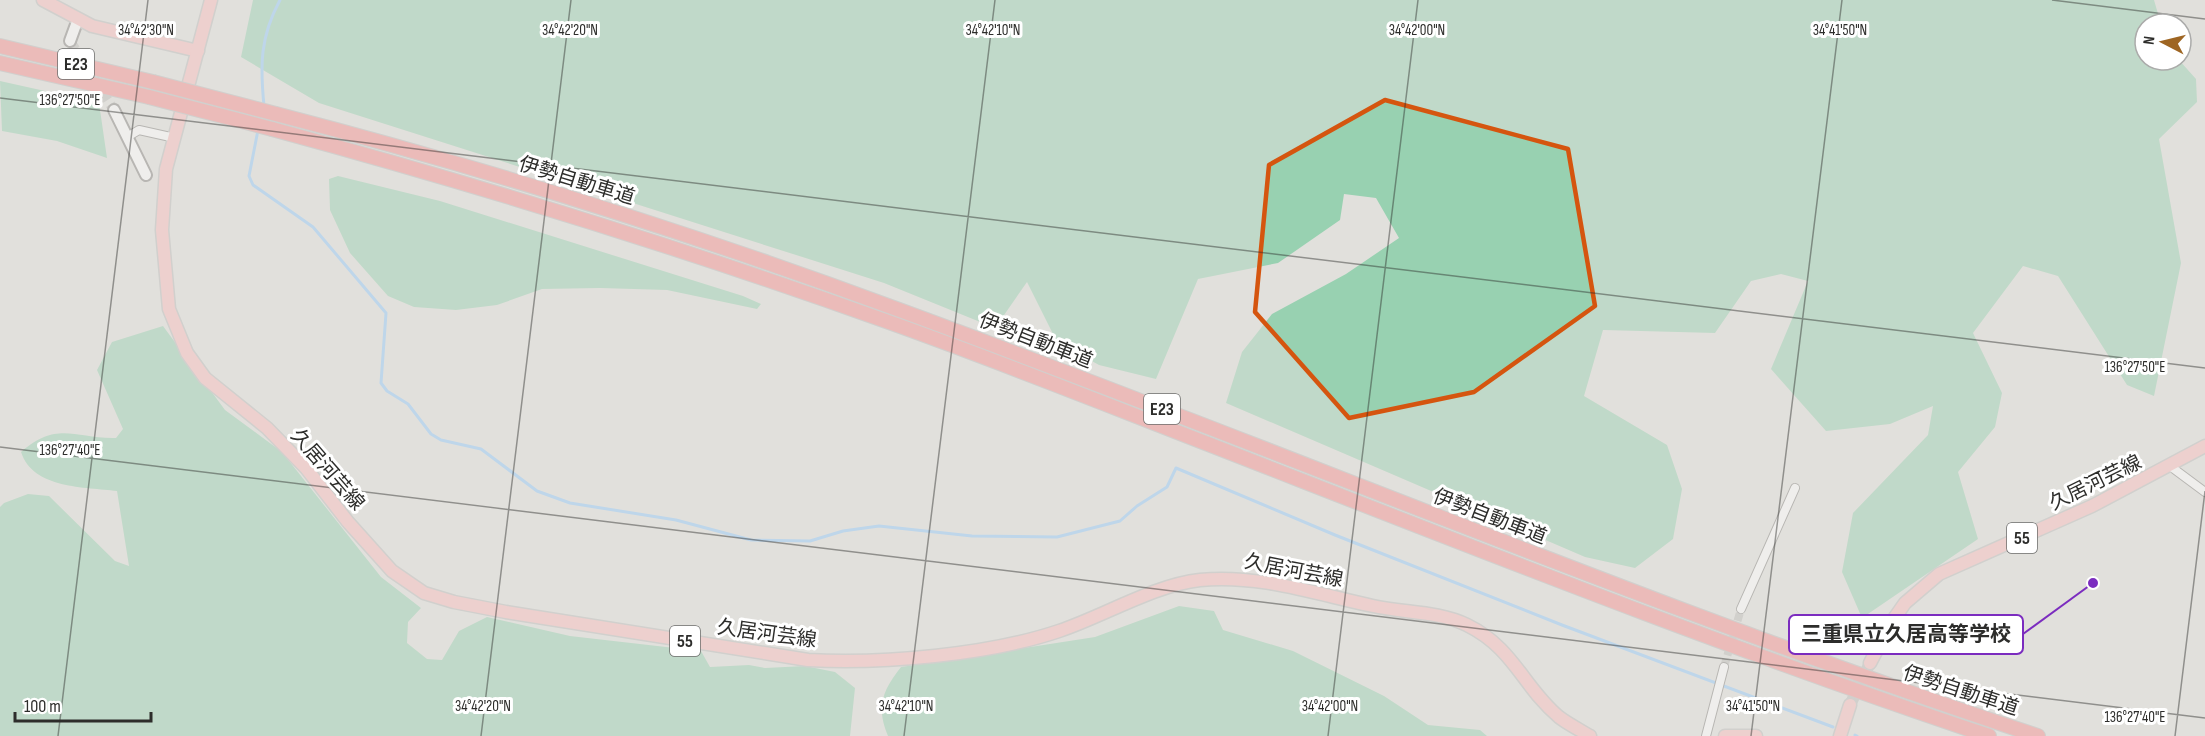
<svg xmlns="http://www.w3.org/2000/svg" width="2205" height="736" viewBox="0 0 2205 736" font-family="'Sofia Sans Condensed','Noto Sans JP',sans-serif">
	<rect width="100%" height="100%" fill="#e1e0dc"/>
	<g fill="#98d1b1">
		<polygon points="253,0 2154,0 2161,24 2145,24 2145,60 2179,60 2196,79 2197,102 2159,139 2181,263 2154,396 2127,385 2058,276 2023,266 1973,333 2002,393 1995,427 1958,472 1978,539 1862,618 1842,572 1853,513 1928,435 1933,406 1890,424 1826,431 1771,369 1808,281 1781,274 1751,281 1715,333 1603,330 1584,396 1667,445 1682,489 1673,539 1635,568 1585,557 1226,403 1242,352 1272,314 1346,274 1399,238 1376,198 1344,194 1340,220 1278,263 1198,279 1156,379 1099,365 1057,342 1027,282 995,328 884,283 319,103 241,57"/>
		<polygon points="0,81 99,103 107,158 57,141 2,131"/>
		<polygon points="338,176 440,201 743,296 761,304 757,309 667,290 600,288 542,289 497,305 456,310 414,307 388,296 350,253 330,210 329,179"/>
		<path d="M163 326 225 410 282 452 381 577 421 608 408 622 407 643 427 659 442 660 459 631 487 617 570 636 701 651 710 667 749 665 765 668 805 666 835 672 855 688 850 736H0V507L4 503 28 494 49 496 115 561 129 566 117 491C85 487 33 489 21 452 58 420 75 439 116 438L123 429 97 370 112 342Z"/>
		<path d="M1179 606 1214 611 1223 630 1293 651 1384 696 1428 725 1480 730 1487 736H888C876 707 882 691 901 667L1095 637Z"/>
	</g>
	<g fill="none" stroke-linecap="round" stroke-linejoin="round">
		<g stroke="#93cafa" stroke-width="3">
			<path d="M264 106C260 65 260 37 280 0"/>
			<polyline points="258,130 249,176 253,185 313,227 386,313 381,383 387,391 408,404 431,434 441,440 481,449 537,491 570,503 676,520 751,540 810,541 843,531 879,526 972,536 1057,537 1120,521 1137,506 1167,487 1176,468 1335,535 1562,625 1833,727"/>
			<polyline points="1855,735 1857,736"/>
		</g>
		<polyline stroke="#bdbcb9" stroke-width="8" stroke-dasharray="8 4" stroke-linecap="butt" points="1724,667 1741,609"/>
		<polyline stroke="#bdbcb9" stroke-width="10" stroke-dasharray="10 5" stroke-linecap="butt" points="70,41 114,110"/>
		<polyline stroke="#bdbcb9" stroke-width="12" stroke-dasharray="12 6" stroke-linecap="butt" points="1850,705 1870,663"/>
		<defs>
			<g id="street">
				<polyline points="127,137 139,130 175,138"/>
				<polyline points="2170,466 2205,492"/>
				<polyline points="1741,609 1795,488"/>
				<polyline points="1706,736 1724,667"/>
			</g>
			<g id="secondary">
				<polyline points="70,41 78,19"/>
				<polyline points="114,110 146,175"/>
			</g>
			<g id="primary">
				<polyline points="43,0 92,26 198,51"/>
				<path d="M211 0 166 169 162 230 169 309 187 353 205 378 267 428 306 468 348 522 392 571 424 593 454 602 506 612 808 660C882 664 988 655 1059 631 1104 616 1154 585 1200 580 1258 574 1316 594 1373 606 1404 613 1438 611 1467 625 1514 648 1523 687 1559 717 1568 724 1580 730 1590 736"/>
				<polyline points="1870,663 1891,623 1905,603 1939,574 2092,506 2205,446"/>
				<polyline points="1725,736 1756,736"/>
				<polyline points="1840,736 1850,705"/>
			</g>
			<g id="highway">
				<polyline points="0,46 153,82"/>
				<polyline points="0,63 149,97"/>
				<path d="M276 114C485 168 691 233 894 308 1277 448 1651 608 2038 736"/>
				<path d="M272 129C478 185 682 248 883 320 993 359 1100 402 1208 444 1467 545 1725 648 1989 736"/>
			</g>
		</defs>
		<use href="#street" stroke="#858480" stroke-width="10"/>
		<use href="#secondary" stroke="#858480" stroke-width="14"/>
		<use href="#primary" stroke="#bcbcbb" stroke-width="15"/>
		<use href="#highway" stroke="#bcbcbb" stroke-width="16"/>
		<use href="#street" stroke="#fff" stroke-width="8"/>
		<use href="#secondary" stroke="#fff" stroke-width="10"/>
		<use href="#primary" stroke="#fabcbc" stroke-width="12"/>
		<use href="#highway" stroke="#f68f8f" stroke-width="14"/>
		<defs>
			<g id="highway-bridge">
				<polyline points="153,82 276,114"/>
				<polyline points="149,97 272,129"/>
			</g>
		</defs>
		<use href="#highway-bridge" stroke="#bcbcbb" stroke-width="16" stroke-linecap="butt"/>
		<use href="#highway-bridge" stroke="#f68f8f" stroke-width="14"/>
	</g>
	<path d="M0 0H2205V736H0ZM1385 100 1568 149 1595 306 1474 392 1349 418 1255 312 1269 165Z" fill="#e1e0dc" fill-opacity=".55" fill-rule="evenodd"/>
	<path fill="none" stroke="#d5550f" stroke-width="4.5" stroke-linejoin="round" d="M1385 100 1568 149 1595 306 1474 392 1349 418 1255 312 1269 165Z"/>
	<path fill="none" stroke="#2d2d2b" stroke-width="1.5" stroke-opacity="0.45" d="M2052 0 2205 19M0 98 2205 368M0 447 2205 718M58 736 148 0M481 736 571 0M904 736 995 0M1328 736 1418 0M1751 736 1842 0M2175 736 2205 491"/>
	<g text-anchor="middle" stroke-width="6" stroke-linejoin="round" paint-order="stroke">
		<g fill="#fff" stroke="#6c6c6b" stroke-width="1.5">
			<rect x="58" y="49" width="36" height="30" rx="4.5"/>
			<rect x="1144" y="394" width="36" height="30" rx="4.5"/>
			<rect x="2007" y="523" width="30" height="30" rx="4.5"/>
			<rect x="670" y="626" width="30" height="30" rx="4.5"/>
		</g>
		<g font-size="18" font-weight="bold" fill="#2d2d2b">
			<text x="76" y="70">E23</text>
			<text x="1162" y="415">E23</text>
			<text x="2022" y="544">55</text>
			<text x="685" y="647">55</text>
		</g>
		<g font-size="20" fill="#2d2d2b" stroke="#fff">
			<text transform="translate(577 180) rotate(17)" y="7">伊勢自動車道</text>
			<text transform="translate(1036 340) rotate(21)" y="7">伊勢自動車道</text>
			<text transform="translate(328 469) rotate(49)" y="7">久居河芸線</text>
			<text transform="translate(2095 482) rotate(-26)" y="7">久居河芸線</text>
			<text transform="translate(1490 516) rotate(21)" y="7">伊勢自動車道</text>
			<text transform="translate(1294 570) rotate(11)" y="7">久居河芸線</text>
			<text transform="translate(767 633) rotate(8)" y="7">久居河芸線</text>
			<text transform="translate(1961 690) rotate(18)" y="7">伊勢自動車道</text>
		</g>
	</g>
	<g font-size="15" text-anchor="middle" fill="#2d2d2b" stroke="#fff" stroke-width="6" stroke-linejoin="round" paint-order="stroke">
		<text x="146" y="35">34°42'30"N</text>
		<text x="570" y="35">34°42'20"N</text>
		<text x="993" y="35">34°42'10"N</text>
		<text x="1417" y="35">34°42'00"N</text>
		<text x="1840" y="35">34°41'50"N</text>
		<text x="70" y="105">136°27'50"E</text>
		<text x="2135" y="372">136°27'50"E</text>
		<text x="70" y="455">136°27'40"E</text>
		<text x="483" y="711">34°42'20"N</text>
		<text x="906" y="711">34°42'10"N</text>
		<text x="1330" y="711">34°42'00"N</text>
		<text x="1753" y="711">34°41'50"N</text>
		<text x="2135" y="722">136°27'40"E</text>
	</g>
	<path fill="none" stroke="#7b2cbf" stroke-width="2" d="M2093 583L2023 634"/>
	<circle fill="#7b2cbf" stroke="#fff" stroke-width="2" cx="2093" cy="583" r="6"/>
	<rect fill="#fff" stroke="#7b2cbf" stroke-width="2" x="1789" y="615" width="234" height="39" rx="6"/>
	<g font-size="21" text-anchor="middle" font-weight="bold" fill="#2d2d2b">
		<text x="1906" y="641">三重県立久居高等学校</text>
	</g>
	<g transform="translate(2163 42) rotate(277)"><circle r="28" fill="#ffffff" stroke="#ababaa" stroke-width="1.5"/>
	<path d="M0-4.5L10 22L0 15L-10 22Z" fill="#9e6522"/>
	<text y="-9" font-size="16" font-weight="bold" text-anchor="middle" fill="#2d2d2b">N</text>
	</g>
	<path d="M15 712v9h136v-9" fill="none" stroke="#2d2d2b" stroke-width="3"/>
	<text x="24" y="712" font-size="18" fill="#2d2d2b" stroke="#ffffff" stroke-width="4.5" paint-order="stroke">100 m</text>
</svg>
